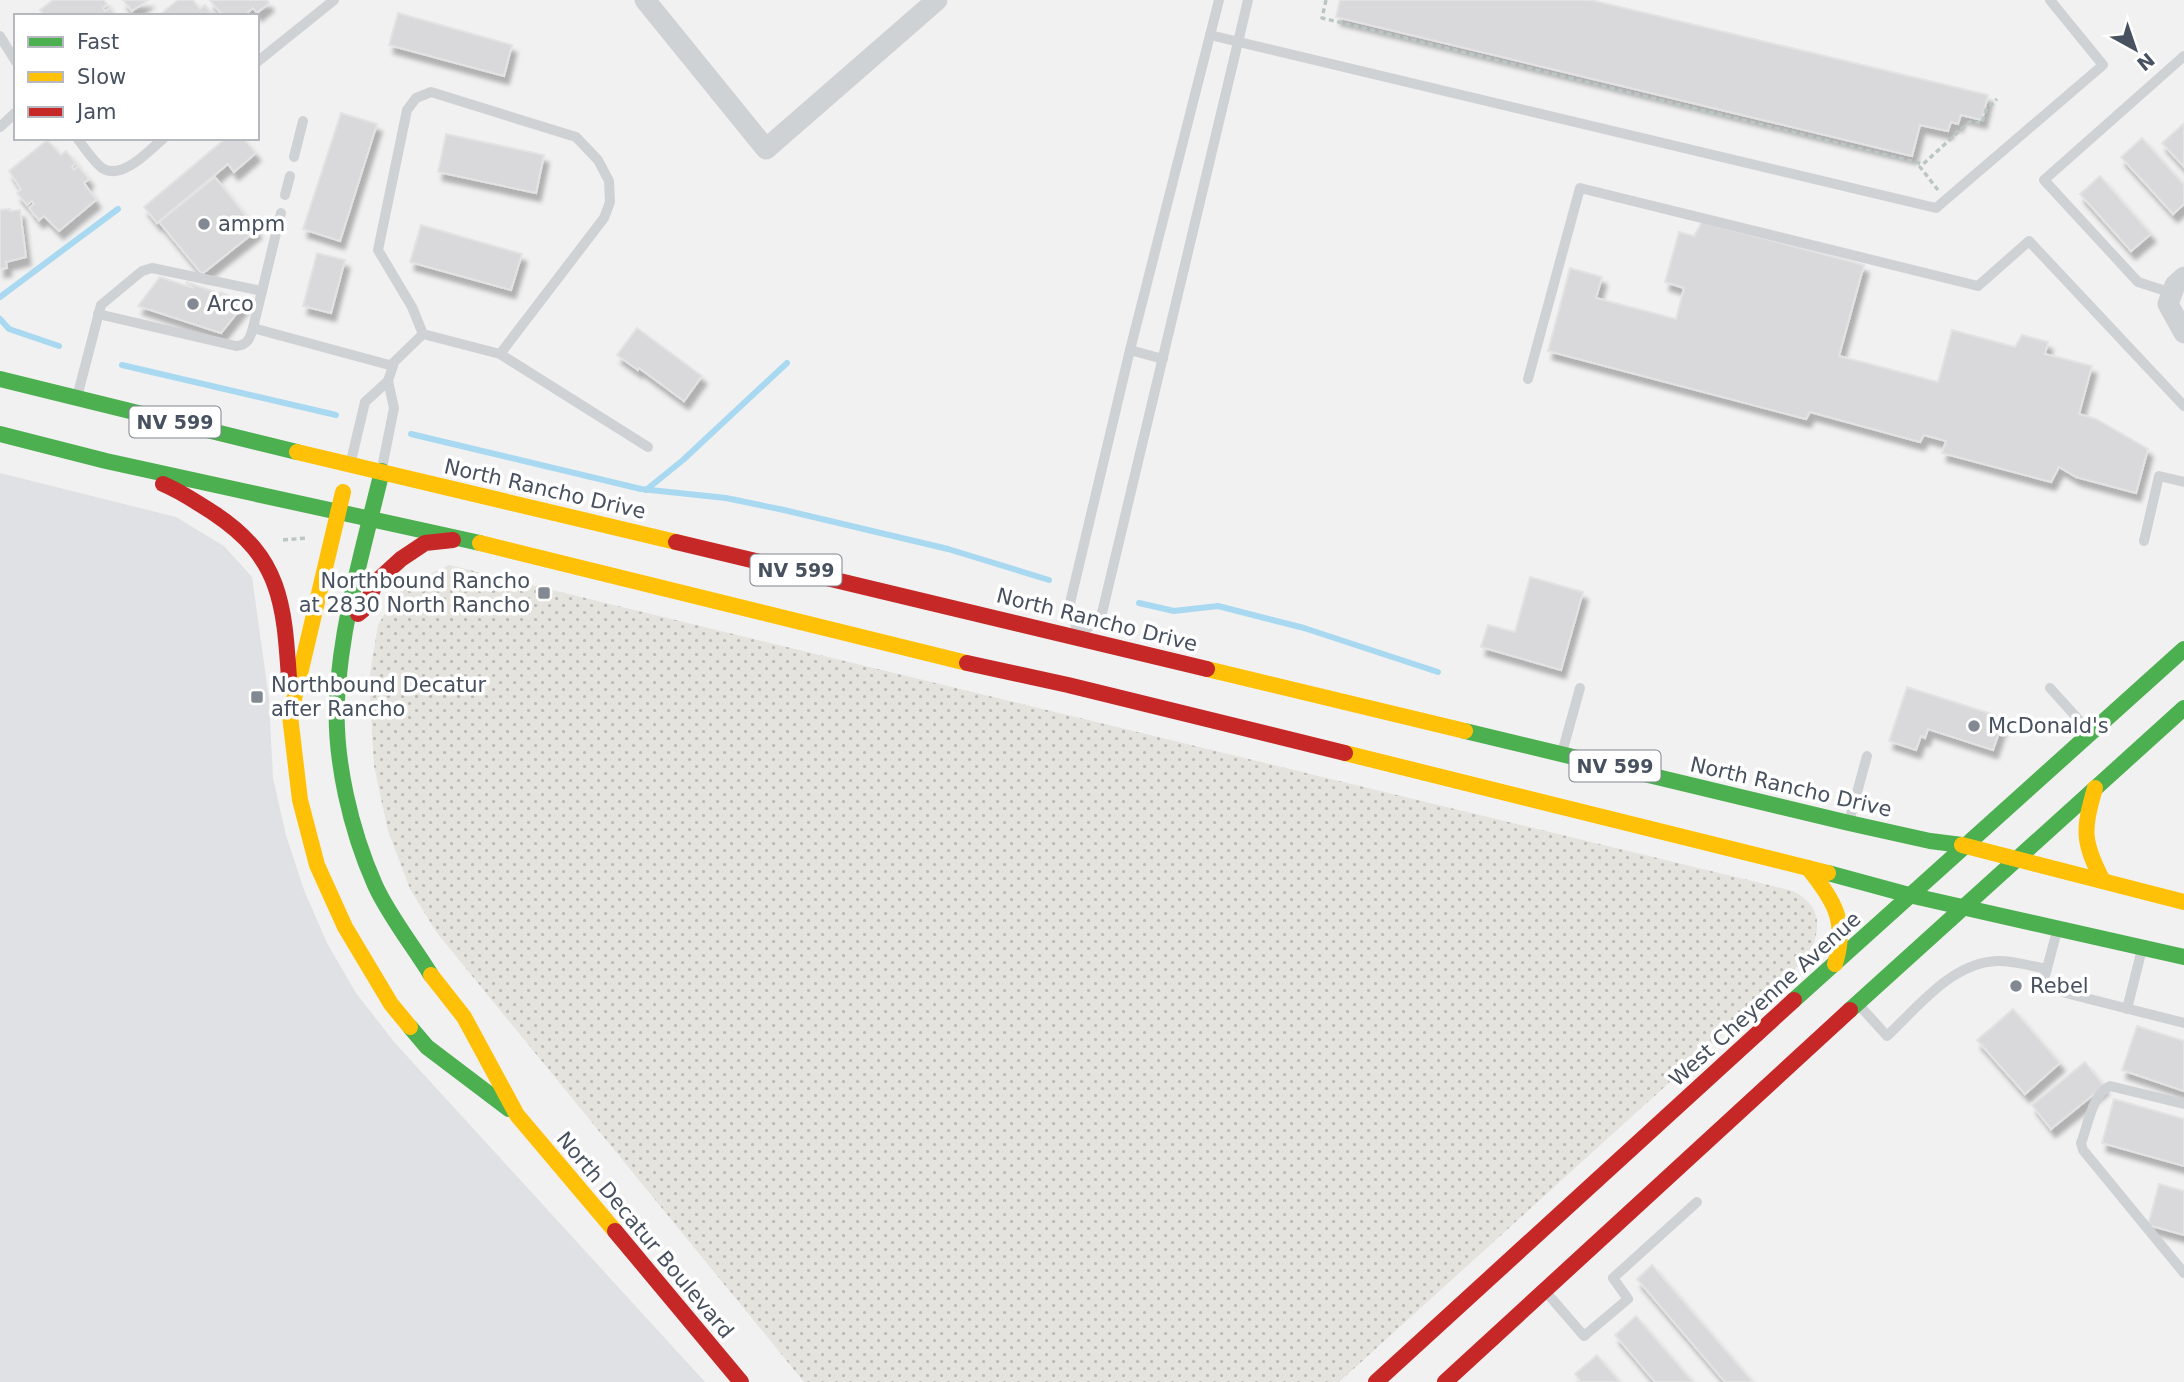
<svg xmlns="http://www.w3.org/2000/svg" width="2184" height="1382" viewBox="0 0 2184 1382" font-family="'DejaVu Sans',sans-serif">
	<defs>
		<pattern id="sand-dots" width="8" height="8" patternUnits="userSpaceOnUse" patternTransform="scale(1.75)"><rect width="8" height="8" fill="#e5e3dd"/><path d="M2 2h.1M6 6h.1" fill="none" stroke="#bbbab6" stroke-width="1.8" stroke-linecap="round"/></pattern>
		<filter id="shadow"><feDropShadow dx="4.5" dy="8" stdDeviation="2" flood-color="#0004"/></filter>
	</defs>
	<rect width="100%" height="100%" fill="#f2f1f1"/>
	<polygon fill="#dfe1e4" points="0,473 176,517 224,546 252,577 269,699 273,778 286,835 304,890 327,943 356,993 395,1043 705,1382 0,1382"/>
	<path fill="url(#sand-dots)" d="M449 565 1793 891C1823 907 1821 927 1809 956L1339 1382H804L437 933 410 889 388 831 374 766 369 680 378 625 400 589Z"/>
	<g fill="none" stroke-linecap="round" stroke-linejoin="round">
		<g stroke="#a8d9f1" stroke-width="6">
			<polyline points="0,297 118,209"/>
			<polyline points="0,319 9,329 59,346"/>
			<polyline points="122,365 336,415"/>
			<polyline points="411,434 641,489 726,498 784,510 948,549 1049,580"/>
			<polyline points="646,490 683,460 787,363"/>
			<polyline points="1139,603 1174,611 1218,606 1304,628 1438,672"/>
		</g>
	</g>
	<g fill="#d9d9db" stroke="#e3e3e4" stroke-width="2" filter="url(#shadow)">
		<polygon points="53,0 104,0 107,4 103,8 105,11 110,8 117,16 45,16 40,10"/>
		<polygon points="123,0 148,0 132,11"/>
		<polygon points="178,0 193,0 200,9 205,5 214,16 158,16"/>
		<polygon points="210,0 267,0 269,3 257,13 253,8 244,16 223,16"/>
		<polygon points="1340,0 1591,0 1988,95 1982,120 1961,115 1958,124 1951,122 1948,131 1920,125 1912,156 1336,17"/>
		<polygon points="398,13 512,45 504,76 389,45"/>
		<polygon points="341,113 377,124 340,241 303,229"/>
		<polygon points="2183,124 2184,126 2184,167 2162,143"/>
		<polygon points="446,134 544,155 536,193 438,172"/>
		<polygon points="226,138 243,138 256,153 234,172 228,164 157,223 144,207"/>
		<polygon points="2142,138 2184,185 2184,204 2173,214 2121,157"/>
		<polygon points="47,140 61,155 66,151 76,163 72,167 74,170 78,166 89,179 84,183 96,200 59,231 44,216 39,220 29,208 34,204 32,201 27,205 17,193 21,189 9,171"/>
		<polygon points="2100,176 2151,234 2131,251 2080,194"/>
		<polygon points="215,177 257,230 202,274 159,222"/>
		<polygon points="10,209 10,211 20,210 26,257 6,262 7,268 0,269 0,210"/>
		<polygon points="1702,222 1864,265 1839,356 1938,382 1952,330 2015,347 2022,335 2048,342 2045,354 2092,366 2079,414 2096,419 2148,449 2136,493 2076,477 2059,467 2051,482 1942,453 1946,441 1924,435 1920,442 1810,412 1806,419 1548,351 1570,268 1602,277 1596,298 1676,319 1684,288 1665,282 1679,232 1694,236"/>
		<polygon points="421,225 522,254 511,290 410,262"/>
		<polygon points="317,253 345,260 331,313 303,306"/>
		<polygon points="160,277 193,288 186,282 224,295 220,292 245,303 221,333 138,306"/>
		<polygon points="637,328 702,376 684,401 639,368 638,370 617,355"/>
		<polygon points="1530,577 1583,592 1561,670 1481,647 1488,625 1515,632"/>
		<polygon points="1907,687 2004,718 1993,750 1928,729 1925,738 1921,736 1916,750 1889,741"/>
		<polygon points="2013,1009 2060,1063 2025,1094 1977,1040"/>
		<polygon points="2137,1026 2184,1041 2184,1091 2122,1070"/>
		<polygon points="2085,1062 2104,1086 2051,1129 2032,1105"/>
		<polygon points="2114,1099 2184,1119 2184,1166 2102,1143"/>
		<polygon points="2159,1184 2184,1191 2184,1235 2148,1225"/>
		<polygon points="1652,1265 1753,1382 1725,1382 1637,1279"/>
		<polygon points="1636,1316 1693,1382 1655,1382 1615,1335"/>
		<polygon points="1597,1355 1620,1382 1581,1382 1575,1374"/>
	</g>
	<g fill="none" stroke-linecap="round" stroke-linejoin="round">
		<g stroke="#bbc7c5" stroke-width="3.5" stroke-dasharray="5 3.5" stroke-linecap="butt">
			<polyline points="1326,0 1322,18 1923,164"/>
			<polyline points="1938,190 1920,167 1969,122 1982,123 1986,110 1997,99"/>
			<polyline points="283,540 307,538"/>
		</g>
		<g stroke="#cfd2d5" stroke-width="10">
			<polyline points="1210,35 1936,208 2103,65 2050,0"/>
			<polyline points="0,36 16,62"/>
			<polyline points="257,62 334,0"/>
			<polyline points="0,127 16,112"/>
			<path d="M77 138C84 147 93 161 102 168 123 181 149 150 164 138"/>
			<polyline points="294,157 303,121"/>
			<polyline points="285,195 290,176"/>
			<polyline points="262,291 281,213"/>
			<polyline points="2172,293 2138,282 2044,180 2184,56"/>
			<path d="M98 314 236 346C248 345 250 338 253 328"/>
			<polyline points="1130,350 1163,359"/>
			<polyline points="500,354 648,447"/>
			<polyline points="391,365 423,334 412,307 378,250 407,110 416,98 431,92 576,137 598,160 609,181 610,202 604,218 500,354 423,334"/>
			<polyline points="1528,379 1580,188 1978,286 2029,241 2184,406"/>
			<polyline points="77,397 101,305 142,271 152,268 262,291 253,328 393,366 388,381 365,402 351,461"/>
			<polyline points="382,468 394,408 388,381"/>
			<polyline points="2144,541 2159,476 2184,482"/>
			<polyline points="1083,633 1102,613 1248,0"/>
			<polyline points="1078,635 1070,603 1130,350 1219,0"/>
			<polyline points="2050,688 2088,730"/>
			<polyline points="1563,749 1580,688"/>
			<polyline points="1850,818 1867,756"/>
			<polyline points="2057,931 2042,987 2184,1023"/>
			<path d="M1859 1005 1887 1036C1918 1007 1952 962 1998 961 2015 961 2031 966 2047 969"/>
			<polyline points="2127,1009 2142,949"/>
			<path d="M2184 1104 2110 1086C2092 1094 2088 1126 2081 1143L2083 1150 2184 1273"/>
			<polyline points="1546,1292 1584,1336 1628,1299 1613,1278 1697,1202"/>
		</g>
		<g stroke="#cfd2d5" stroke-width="21">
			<polyline points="645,0 766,149 937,0"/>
			<polyline points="2184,277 2175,285 2168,304 2184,333"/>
		</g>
		<g stroke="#4caf50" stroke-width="16">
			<polyline points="0,379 297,452"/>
			<polyline points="0,434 106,461 480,543"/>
			<path d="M382 471C364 546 341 622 337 700 334 760 351 831 375 885 389 916 414 947 431 975"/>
			<polyline points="1465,731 1849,823 1930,841 1962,845"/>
			<polyline points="1828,873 1909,895 2184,957"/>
			<polyline points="1794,1000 2184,649"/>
			<polyline points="1850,1010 2184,708"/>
			<polyline points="410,1027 427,1047 509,1109"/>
		</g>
		<g stroke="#ffc107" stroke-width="16">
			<polyline points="297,452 676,542"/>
			<polyline points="343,492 290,716 300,800 317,865 345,927 391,1004 410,1027"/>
			<polyline points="480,543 967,663"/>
			<polyline points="1207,669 1465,731"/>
			<polyline points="1345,753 1828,873"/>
			<path d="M2095 788C2083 830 2082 841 2103 881"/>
			<polyline points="1962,845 2184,902"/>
			<path d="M1808 868C1834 900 1848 922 1835 964"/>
			<polyline points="431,975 464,1017 517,1115 615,1231"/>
		</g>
		<g stroke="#c62828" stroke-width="16">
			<path d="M163 484C182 492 198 503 215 514 281 558 284 604 289 678"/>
			<polyline points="676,542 1207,669"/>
			<polyline points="358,614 363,610 377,581 401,559 425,543 453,540"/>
			<polyline points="967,663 1068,685 1345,753"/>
			<polyline points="615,1231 741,1382"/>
			<polyline points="1376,1382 1794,1000"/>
			<polyline points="1445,1382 1850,1010"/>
		</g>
	</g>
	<g fill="#838992" stroke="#fff" stroke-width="2.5">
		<circle cx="204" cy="224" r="7"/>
		<circle cx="193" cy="304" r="7"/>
		<rect x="537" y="586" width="14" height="14" rx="3.5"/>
		<rect x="250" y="690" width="14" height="14" rx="3.5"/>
		<circle cx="1974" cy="726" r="7"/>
		<circle cx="2016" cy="986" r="7"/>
	</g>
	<g text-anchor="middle" stroke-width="7" stroke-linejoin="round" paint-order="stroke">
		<g fill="#fff" stroke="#7e858f" stroke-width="2">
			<rect x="129.5" y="406.5" width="91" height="31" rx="5"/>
			<rect x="750.5" y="554.5" width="91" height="31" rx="5"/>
			<rect x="1569.5" y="750.5" width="91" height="31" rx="5"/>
		</g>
		<g font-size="19" font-weight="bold" fill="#47515f">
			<text x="175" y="429">NV 599</text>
			<text x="796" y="577">NV 599</text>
			<text x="1615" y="773">NV 599</text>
		</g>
		<g font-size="21" fill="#47515f" stroke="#fff" text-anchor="start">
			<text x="218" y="231">ampm</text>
			<text x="207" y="311">Arco</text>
			<text x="530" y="588" text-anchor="end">Northbound Rancho<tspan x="530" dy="24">at 2830 North Rancho</tspan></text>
			<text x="271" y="692">Northbound Decatur<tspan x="271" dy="24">after Rancho</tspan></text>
			<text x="1988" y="733">McDonald's</text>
			<text x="2030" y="993">Rebel</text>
		</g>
		<g font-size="21" fill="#47515f" stroke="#fff">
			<text transform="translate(545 489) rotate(13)" y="7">North Rancho Drive</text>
			<text transform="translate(1097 620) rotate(14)" y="7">North Rancho Drive</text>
			<text transform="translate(1791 787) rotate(13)" y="7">North Rancho Drive</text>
			<text transform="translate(1765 999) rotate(-42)" y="7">West Cheyenne Avenue</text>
			<text transform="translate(645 1235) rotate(50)" y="7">North Decatur Boulevard</text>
		</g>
	</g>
	<rect x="14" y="14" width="245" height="126" fill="#ffffff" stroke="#b5b9bf" stroke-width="2"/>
	<rect x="28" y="37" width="35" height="10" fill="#4caf50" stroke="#b5b9bf" stroke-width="2"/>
	<text x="77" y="49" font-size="21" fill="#47515f">Fast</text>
	<rect x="28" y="72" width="35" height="10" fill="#ffc107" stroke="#b5b9bf" stroke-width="2"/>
	<text x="77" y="84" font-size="21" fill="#47515f">Slow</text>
	<rect x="28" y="107" width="35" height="10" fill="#c62828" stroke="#b5b9bf" stroke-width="2"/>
	<text x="77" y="119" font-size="21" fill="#47515f">Jam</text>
	<g transform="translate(2135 49) rotate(140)" stroke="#ffffff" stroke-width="5" paint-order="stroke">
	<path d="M0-5L12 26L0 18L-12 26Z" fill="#47515f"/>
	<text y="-10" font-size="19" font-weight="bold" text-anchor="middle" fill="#47515f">N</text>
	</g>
</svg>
